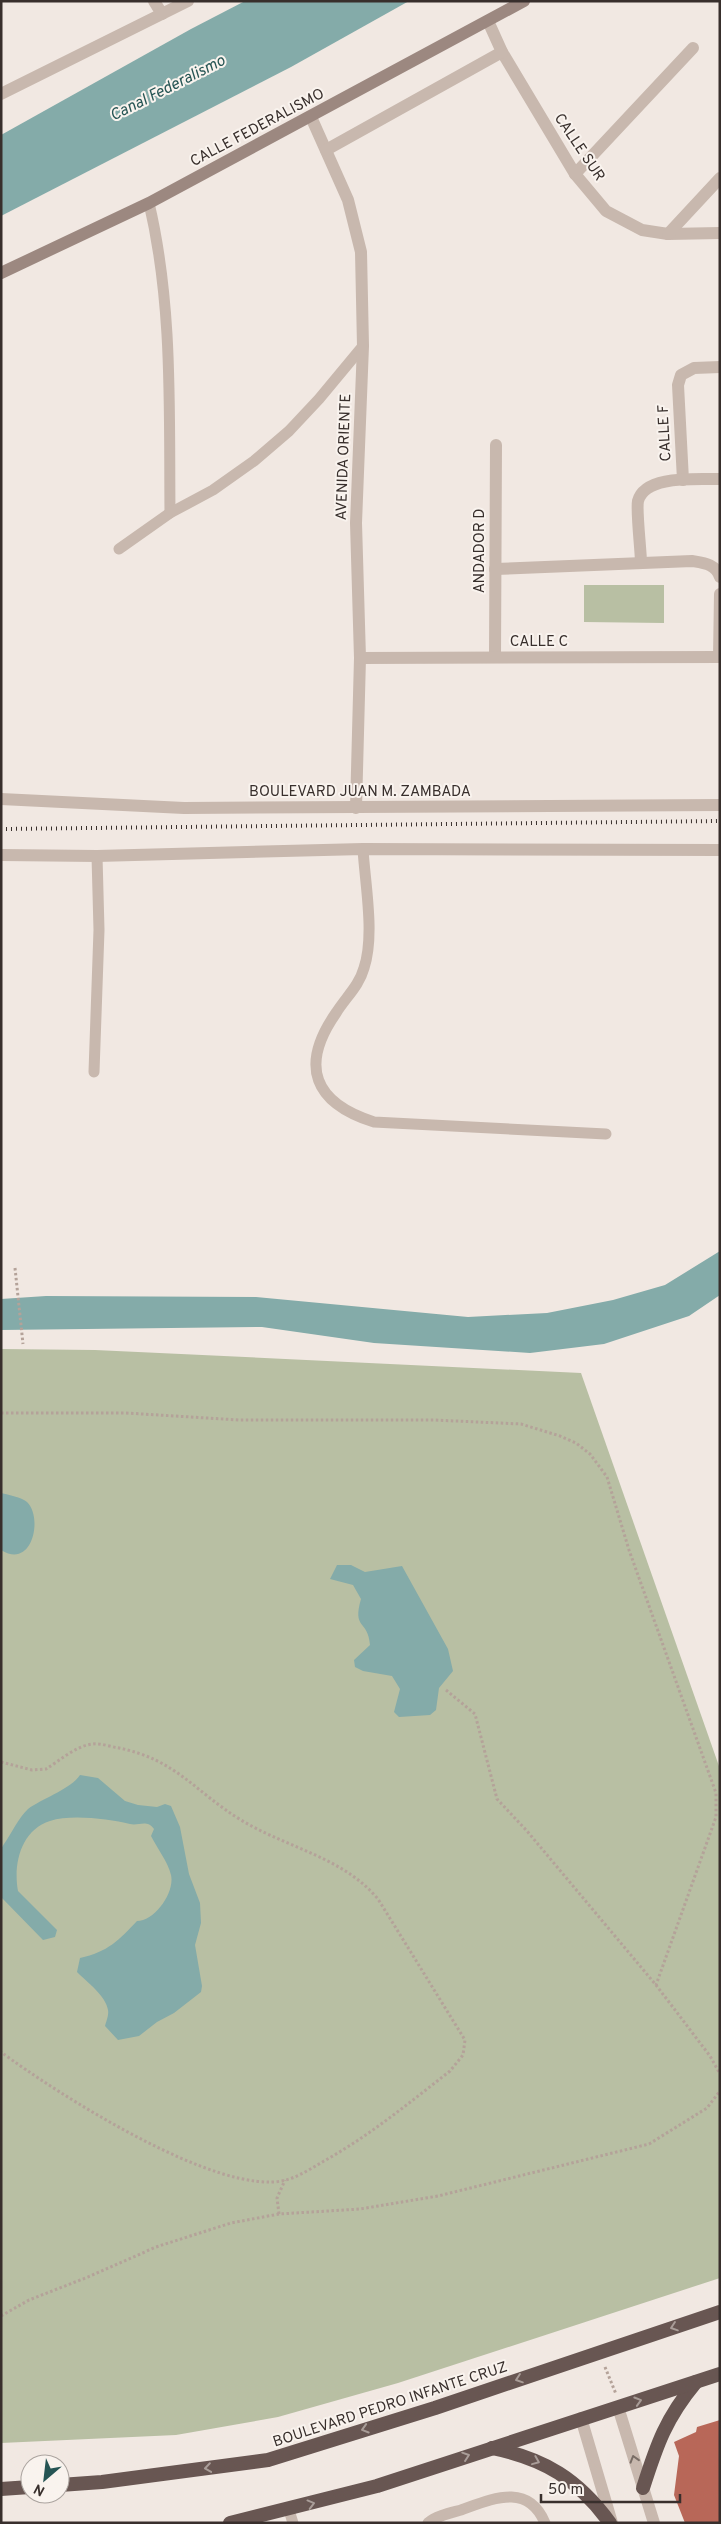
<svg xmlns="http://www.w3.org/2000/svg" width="721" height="2524" viewBox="0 0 721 2524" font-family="Overpass,sans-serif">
	<rect width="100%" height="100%" fill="#f1e8e2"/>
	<g fill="#b8bfa3">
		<polygon points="584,585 664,585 664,623 584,622"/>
		<polygon points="1,1349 95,1350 581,1373 720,1769 720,2278 398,2383 278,2417 176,2435 1,2443"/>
	</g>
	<g fill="#84aba9">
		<polygon points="245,1 409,1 291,67 1,216 1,135 191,29"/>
		<polygon points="720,1251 720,1295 689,1316 604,1344 530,1353 374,1343 262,1327 1,1330 1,1299 46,1296 256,1297 468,1317 547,1313 613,1300 665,1285"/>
		<path d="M1 1493C9 1495 21 1497 27 1502 43 1517 33 1570 1 1550Z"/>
		<path d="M337 1565H351L365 1572 402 1566 448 1649 453 1671 439 1688 436 1710 430 1715 399 1717 394 1712 400 1689 392 1676 363 1671 355 1667 354 1660 370 1645C368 1619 352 1630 361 1599L353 1585 330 1579Z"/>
		<path d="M80 1775 98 1778 125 1801 138 1805 157 1807 165 1804 171 1806 180 1827 189 1874 200 1903 201 1923 195 1945 202 1986 201 1992 174 2013 157 2022 139 2036 118 2040 105 2026C106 2022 109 2015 108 2010 106 1996 87 1982 77 1972L80 1958C108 1952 119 1940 137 1921 155 1921 175 1892 171 1875 168 1862 157 1848 151 1836L154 1829C147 1819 139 1826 130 1824 109 1819 71 1814 50 1821 21 1830 13 1864 18 1891L57 1930 55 1937 43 1940 1 1897V1849L4 1844C11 1834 19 1817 28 1809 43 1798 71 1789 80 1775Z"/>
	</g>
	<polygon fill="#b86758" points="720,2420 720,2523 685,2523 674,2495 679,2456 674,2442 696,2432 697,2427"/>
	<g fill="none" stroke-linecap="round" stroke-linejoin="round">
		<g stroke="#b4a299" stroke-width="3" stroke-dasharray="2.5 2.5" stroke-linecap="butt">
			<polyline points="15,1268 23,1344"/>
			<polyline points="1,1413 126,1413 239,1420 434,1420 521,1424 560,1436 576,1443 590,1454 607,1477 629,1550 716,1793 716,1817 656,1985"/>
			<polyline points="446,1690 475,1714 497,1799 527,1831 656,1985 710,2056 720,2074"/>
			<path d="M1 1762 32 1770 46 1769C59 1761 77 1745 93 1744 101 1743 111 1747 119 1748 177 1760 195 1792 241 1820 287 1848 343 1857 378 1899L465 2040 463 2055 450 2071C409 2103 369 2136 324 2161 312 2168 300 2176 286 2180 219 2198 55 2092 1 2052"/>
			<polyline points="279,2214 277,2198 285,2180"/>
			<polyline points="1,2316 29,2300 88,2277 156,2247 231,2223 279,2214 360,2209 438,2196 649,2144 707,2108 720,2091"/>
			<polyline points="605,2367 616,2394"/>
		</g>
		<g stroke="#c8b8ae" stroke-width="11">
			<path d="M149 203C173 305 169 409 170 513"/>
			<polyline points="119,549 170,513 213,490 254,461 289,431 319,399 363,346"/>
			<path d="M363 849C365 884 375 935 364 968 359 986 346 997 336 1013 299 1066 314 1103 374 1122L606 1134"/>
			<polyline points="94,1072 99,930 97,856"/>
			<polyline points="289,2510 293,2523"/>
			<path d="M428 2523C436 2516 450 2513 461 2510 492 2499 528 2482 545 2523"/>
		</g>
		<g stroke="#c8b8ae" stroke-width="12">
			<polyline points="154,1 162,14"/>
			<polyline points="488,21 502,52 575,174 606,211 642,230 668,234 720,233"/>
			<polyline points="1,94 188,1"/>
			<polyline points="311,117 348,200 361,252 363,346 356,523 360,658 356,808"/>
			<polyline points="326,150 502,52"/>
			<polyline points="575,174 693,48"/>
			<polyline points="668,234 720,178"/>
			<polyline points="683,480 678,385 681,375 694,368 720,367"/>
			<path d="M641 563C641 551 636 510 638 501 645 474 699 480 720 479"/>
			<path d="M495 569 692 561C704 563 716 564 720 577"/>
			<polyline points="495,657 496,445"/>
			<polyline points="719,657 720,594"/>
			<polyline points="360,658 720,657"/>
			<polyline points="1,855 97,856 363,849 720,850"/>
		</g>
		<g stroke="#c8b8ae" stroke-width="12">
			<polyline points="1,799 184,808 720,805"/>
			<polyline points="618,2407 654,2523"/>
			<polyline points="581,2418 612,2523"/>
		</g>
		<polyline stroke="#9c8880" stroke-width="12" points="1,273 149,203 524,1"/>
		<g stroke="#685652" stroke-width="14">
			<path d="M492 2448C545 2459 578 2479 610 2523"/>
			<polyline points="60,2485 102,2482 268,2460 435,2408 720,2312"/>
			<path d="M643 2488C657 2444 666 2418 696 2382"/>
			<polyline points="1,2489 30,2487"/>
			<polyline points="230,2523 377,2486 720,2374"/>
		</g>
		<polyline stroke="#382f2c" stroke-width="4" stroke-dasharray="1 4" stroke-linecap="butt" points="1,829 720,821"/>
	</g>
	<defs><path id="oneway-chevron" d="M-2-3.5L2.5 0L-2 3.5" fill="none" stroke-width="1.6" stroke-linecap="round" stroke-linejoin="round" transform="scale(1.25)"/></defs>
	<g stroke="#a99d98">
		<use href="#oneway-chevron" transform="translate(674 2327) rotate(161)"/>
		<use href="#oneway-chevron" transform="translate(519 2379) rotate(161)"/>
		<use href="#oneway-chevron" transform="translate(638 2401) rotate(-17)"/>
		<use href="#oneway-chevron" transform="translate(365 2429) rotate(163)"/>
		<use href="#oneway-chevron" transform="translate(466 2456) rotate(-19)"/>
		<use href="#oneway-chevron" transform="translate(536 2461) rotate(22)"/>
		<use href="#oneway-chevron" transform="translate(208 2468) rotate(172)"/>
		<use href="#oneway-chevron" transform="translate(311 2504) rotate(-15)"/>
	</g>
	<use stroke="#796d66" href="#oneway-chevron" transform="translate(634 2459) rotate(-107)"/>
	<g text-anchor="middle" stroke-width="4" stroke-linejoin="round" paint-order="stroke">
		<g font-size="15" fill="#382f2c" stroke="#f9f3ee">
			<text transform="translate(257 127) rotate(-28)" y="5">CALLE FEDERALISMO</text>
			<text transform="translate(580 147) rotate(56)" y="5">CALLE SUR</text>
			<text transform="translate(664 433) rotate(-93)" y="5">CALLE F</text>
			<text transform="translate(343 457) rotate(-88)" y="5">AVENIDA ORIENTE</text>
			<text transform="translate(479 551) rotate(-90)" y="5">ANDADOR D</text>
			<text x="539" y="646">CALLE C</text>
			<text x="360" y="796">BOULEVARD JUAN M. ZAMBADA</text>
			<text transform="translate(390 2404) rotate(-18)" y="5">BOULEVARD PEDRO INFANTE CRUZ</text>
		</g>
		<g font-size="16" font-style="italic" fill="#265554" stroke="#f9f3ee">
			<text transform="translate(167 87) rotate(-27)" y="6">Canal Federalismo</text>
		</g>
	</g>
	<rect width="721" height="2524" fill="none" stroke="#382f2c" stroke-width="5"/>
	<g transform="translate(45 2479) rotate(208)"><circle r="24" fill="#f9f3ee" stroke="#aca5a0"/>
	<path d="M0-4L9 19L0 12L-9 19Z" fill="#265554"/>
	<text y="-8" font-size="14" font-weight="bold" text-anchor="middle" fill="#382f2c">N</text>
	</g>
	<path d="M541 2494v8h139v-8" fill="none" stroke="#382f2c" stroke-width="2.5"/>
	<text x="548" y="2494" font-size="15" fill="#382f2c" stroke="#f9f3ee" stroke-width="4" paint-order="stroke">50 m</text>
</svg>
